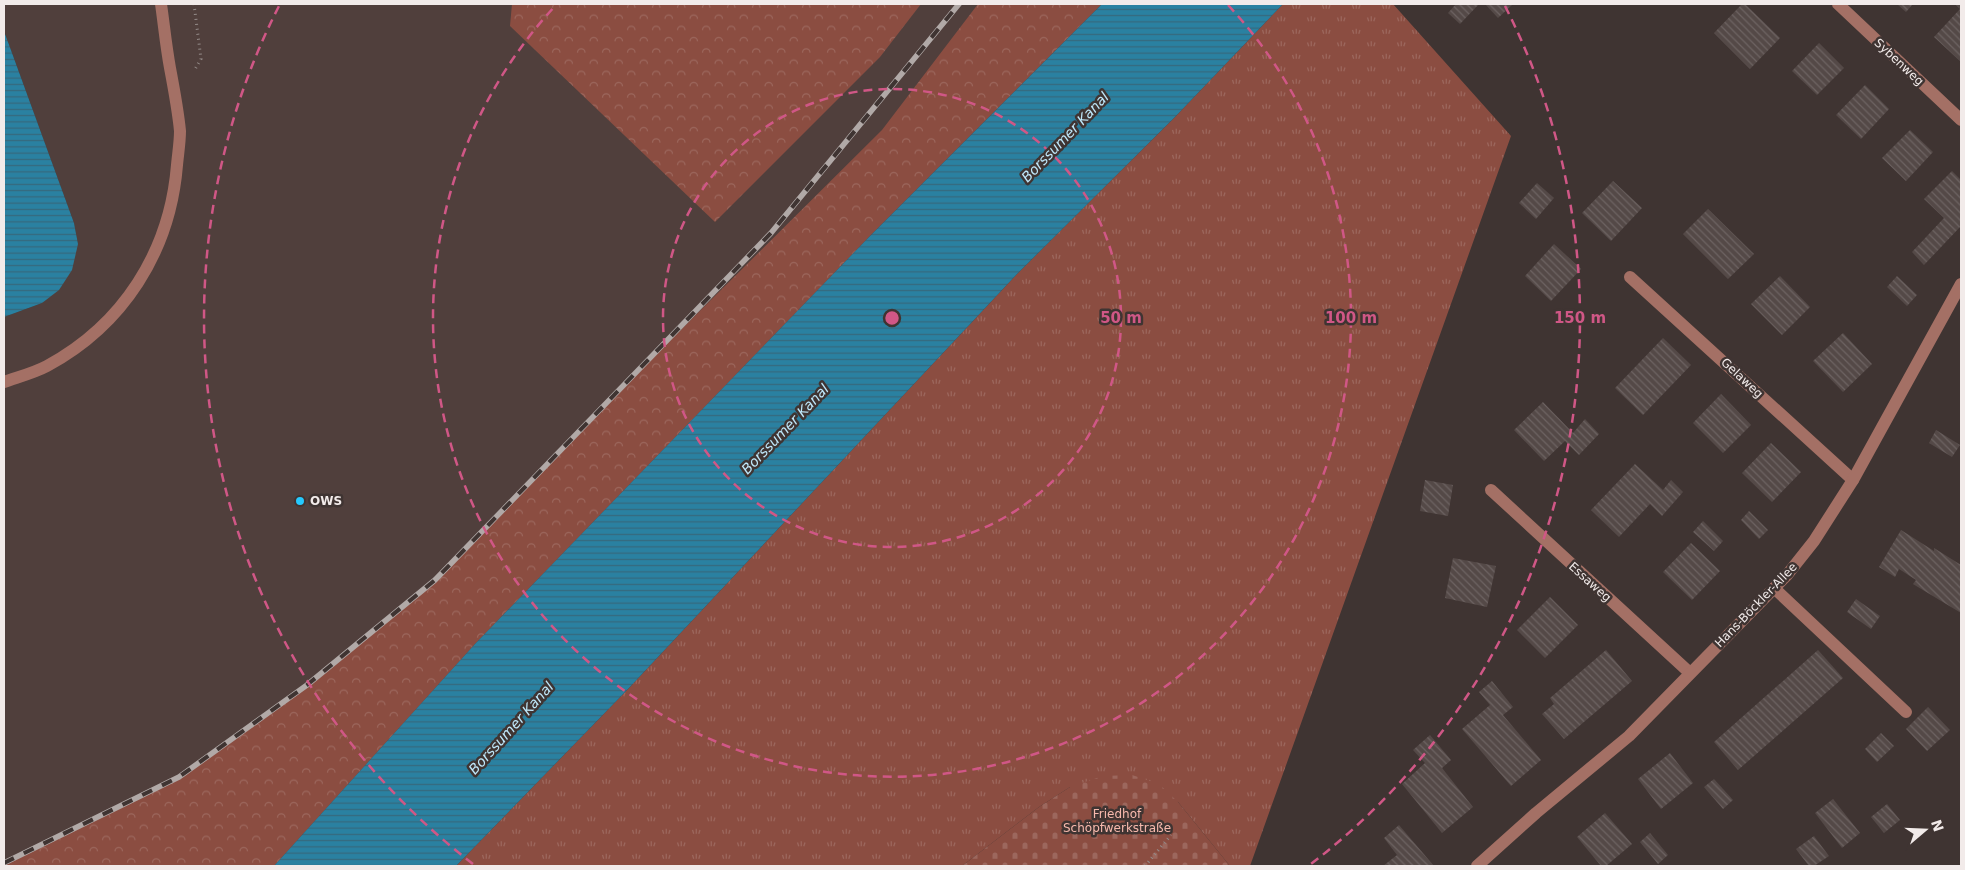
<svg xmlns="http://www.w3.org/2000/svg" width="1965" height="870" viewBox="0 0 1965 870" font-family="'DejaVu Sans',sans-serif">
	<defs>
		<pattern id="grass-tufts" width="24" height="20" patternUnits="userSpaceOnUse" patternTransform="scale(1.25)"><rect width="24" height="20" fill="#8b4d41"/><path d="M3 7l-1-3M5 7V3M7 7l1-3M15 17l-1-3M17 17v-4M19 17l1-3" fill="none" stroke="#9c675d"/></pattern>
		<pattern id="forest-crowns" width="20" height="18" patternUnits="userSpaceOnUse" patternTransform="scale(1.25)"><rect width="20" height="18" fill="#8b4d41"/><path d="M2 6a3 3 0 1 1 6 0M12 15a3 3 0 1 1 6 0" fill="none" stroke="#9c675d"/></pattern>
		<pattern id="cemetery-stones" width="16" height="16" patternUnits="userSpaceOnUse" patternTransform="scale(1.25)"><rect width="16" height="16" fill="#8b4d41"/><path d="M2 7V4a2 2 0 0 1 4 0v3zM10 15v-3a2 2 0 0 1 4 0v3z" fill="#9c675d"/></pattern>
		<pattern id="water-rules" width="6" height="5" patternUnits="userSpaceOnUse" patternTransform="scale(1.25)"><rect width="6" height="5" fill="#2a81a1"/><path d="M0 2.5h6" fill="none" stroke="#36697d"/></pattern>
		<pattern id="building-back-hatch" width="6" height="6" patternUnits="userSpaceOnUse" patternTransform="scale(1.25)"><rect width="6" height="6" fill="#544947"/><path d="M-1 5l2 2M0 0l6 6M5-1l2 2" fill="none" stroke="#6d6362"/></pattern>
	</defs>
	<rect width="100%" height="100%" fill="#3f3432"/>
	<polygon fill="#503f3c" points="4,4 1102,4 869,237 274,866 4,866 4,317 42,303 78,244 74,223 4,31"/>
	<polygon fill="url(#grass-tufts)" points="1283,4 1393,4 1511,136 1250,866 1230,866 1178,802 1070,787 1039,807 962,866 456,866 628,689 1017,274 1175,117"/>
	<g fill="url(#forest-crowns)">
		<polygon points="512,4 921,4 880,57 715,222 510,26"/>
		<polygon points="978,4 1102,4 869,237 475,644 274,866 4,866 4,863 179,777 307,685 435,580 588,422 882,130"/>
	</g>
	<polygon fill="url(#cemetery-stones)" points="1132,775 1159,784 1178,802 1230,866 962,866 1039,807 1070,787 1103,776"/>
	<g fill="url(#water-rules)">
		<polygon points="1102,4 1283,4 1175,117 1017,274 628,689 456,866 274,866 475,644 869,237"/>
		<polygon points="4,31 74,223 78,244 72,270 59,290 42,303 4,317"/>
	</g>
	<g fill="url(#building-back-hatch)">
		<polygon points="1456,4 1479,4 1460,24 1448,13"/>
		<polygon points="1485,4 1513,4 1498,18"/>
		<polygon points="1742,4 1745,4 1780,38 1750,69 1714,33"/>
		<polygon points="1897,4 1913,4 1906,12"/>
		<polygon points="1957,4 1961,4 1961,62 1934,37 1960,9 1956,5"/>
		<polygon points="1819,43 1844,68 1817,95 1792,71"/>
		<polygon points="1865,85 1889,109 1861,139 1836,115"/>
		<polygon points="1910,130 1933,152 1906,181 1882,158"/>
		<polygon points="1952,171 1961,180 1961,226 1924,265 1912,252 1944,218 1924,199"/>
		<polygon points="1613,181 1642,208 1611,241 1582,213"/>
		<polygon points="1537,183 1554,198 1536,219 1519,203"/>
		<polygon points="1708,209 1754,254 1728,279 1683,234"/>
		<polygon points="1554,244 1581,269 1551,301 1525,276"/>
		<polygon points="1780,276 1810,307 1782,335 1751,304"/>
		<polygon points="1897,276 1917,295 1907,306 1887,287"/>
		<polygon points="1843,333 1872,364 1843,392 1813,361"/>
		<polygon points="1663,338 1691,365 1643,415 1615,388"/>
		<polygon points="1721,394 1751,425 1723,453 1693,423"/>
		<polygon points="1543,402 1573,433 1585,419 1599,434 1579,455 1565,441 1544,461 1514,430"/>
		<polygon points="1936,430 1960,445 1952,457 1929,443"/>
		<polygon points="1771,443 1801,472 1772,502 1742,473"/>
		<polygon points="1635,464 1663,490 1671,480 1683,492 1662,516 1650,504 1619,537 1591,510"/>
		<polygon points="1425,480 1453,485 1448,516 1420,511"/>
		<polygon points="1749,511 1768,530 1759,539 1741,520"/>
		<polygon points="1703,521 1723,541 1714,551 1693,532"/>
		<polygon points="1901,530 1934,551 1934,548 1961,565 1961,613 1913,584 1916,580 1899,569 1895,577 1879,567"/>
		<polygon points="1691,543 1720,571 1692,600 1663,572"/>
		<polygon points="1453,558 1496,566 1487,607 1445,598"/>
		<polygon points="1550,597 1578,625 1545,658 1517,630"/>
		<polygon points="1856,599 1880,616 1871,629 1847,612"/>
		<polygon points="1606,650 1632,681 1564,739 1542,714 1554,704 1550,698"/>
		<polygon points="1818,650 1843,678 1738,770 1714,742"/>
		<polygon points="1492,681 1513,707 1503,715 1541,760 1511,786 1462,729 1490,705 1479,692"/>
		<polygon points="1928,707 1950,730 1927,751 1906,729"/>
		<polygon points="1881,733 1894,746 1877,762 1865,749"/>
		<polygon points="1430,735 1451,760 1442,768 1473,807 1442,833 1402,784 1425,763 1413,750"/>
		<polygon points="1670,753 1693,783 1661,809 1638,779"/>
		<polygon points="1714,779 1733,800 1723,809 1704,787"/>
		<polygon points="1833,799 1860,833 1842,848 1815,813"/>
		<polygon points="1887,804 1900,820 1884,833 1871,817"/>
		<polygon points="1605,813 1632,844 1606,866 1601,866 1577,837"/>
		<polygon points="1399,825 1434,866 1383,866 1397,855 1384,838"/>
		<polygon points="1650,833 1668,855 1658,864 1640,842"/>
		<polygon points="1814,836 1829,856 1814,866 1809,866 1796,849"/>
	</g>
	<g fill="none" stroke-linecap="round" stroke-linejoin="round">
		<g stroke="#948b89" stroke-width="3" stroke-dasharray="1 4" stroke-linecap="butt">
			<polyline points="194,4 201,59 194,71"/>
			<polyline points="1145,866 1171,835"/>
		</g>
		<g stroke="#a47065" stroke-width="12">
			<polyline points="1838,4 1961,120"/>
			<polyline points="1630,277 1853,480"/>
			<path d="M4 382C18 377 34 373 47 366 123 325 170 252 177 165 178 154 180 142 180 131 178 110 174 89 170 68 166 46 164 25 161 4"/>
			<polyline points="1491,490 1690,673"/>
			<polyline points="1774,588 1906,712"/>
			<polyline points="1477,866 1536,813 1629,736 1787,575 1814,541 1853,480 1961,284"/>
		</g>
		<defs>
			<polyline id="rail" points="4,863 179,777 307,685 435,580 771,233 959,4"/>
		</defs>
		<use href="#rail" stroke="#b1a9a7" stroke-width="5.5"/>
		<use href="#rail" stroke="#3f3432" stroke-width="4" stroke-dasharray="11" stroke-linecap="butt"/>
	</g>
	<g fill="none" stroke="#d05786" stroke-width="2.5" stroke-dasharray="9 6">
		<circle cx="892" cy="318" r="229"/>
		<path d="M1228 5A459 459 0 1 1 556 5"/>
		<path d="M473 864A688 688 0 0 1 279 6M1505 6A688 688 0 0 1 1311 864"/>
	</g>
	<circle fill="#25c9fe" stroke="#3f3432" stroke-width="2" cx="300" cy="501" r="5"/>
	<g text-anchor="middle" stroke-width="5" stroke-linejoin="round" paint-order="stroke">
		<g font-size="12" fill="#f2ebea" stroke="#3f3432">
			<text transform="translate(1899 62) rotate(43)" y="4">Sybenweg</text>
			<text transform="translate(1742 378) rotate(43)" y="4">Gelaweg</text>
			<text transform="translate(1590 582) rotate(42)" y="4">Essaweg</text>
			<text transform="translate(1756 605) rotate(-46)" y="4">Hans-Böckler-Allee</text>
		</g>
		<g font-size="12" font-weight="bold" fill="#f2ebea" stroke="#3f3432" text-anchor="start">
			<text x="310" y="505">OWS</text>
		</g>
		<g font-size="12" fill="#f7b9ad" stroke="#3f3432">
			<text x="1117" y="818">Friedhof<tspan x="1117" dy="14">Schöpfwerkstraße</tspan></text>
		</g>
		<g font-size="14" font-style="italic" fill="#bfe8fb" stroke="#3f3432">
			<text transform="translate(1065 137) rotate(-46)" y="5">Borssumer Kanal</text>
			<text transform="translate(785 429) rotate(-46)" y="5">Borssumer Kanal</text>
			<text transform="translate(511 728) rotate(-48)" y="5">Borssumer Kanal</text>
		</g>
	</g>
	<circle cx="892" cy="318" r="8" fill="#d05786" stroke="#3f3432" stroke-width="2.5"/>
	<g font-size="15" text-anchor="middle" font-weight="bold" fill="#d05786" stroke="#3f3432" stroke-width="5" stroke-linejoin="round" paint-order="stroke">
		<text x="1121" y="323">50 m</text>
		<text x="1351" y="323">100 m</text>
		<text x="1580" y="323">150 m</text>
	</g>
	<rect width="1965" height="870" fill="none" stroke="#f2ebea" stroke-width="10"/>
	<g transform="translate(1925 830) rotate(71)" stroke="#3f3432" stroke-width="4" paint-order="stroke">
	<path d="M0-4L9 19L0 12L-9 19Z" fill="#f2ebea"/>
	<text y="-8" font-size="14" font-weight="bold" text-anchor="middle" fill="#f2ebea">N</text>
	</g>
</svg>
